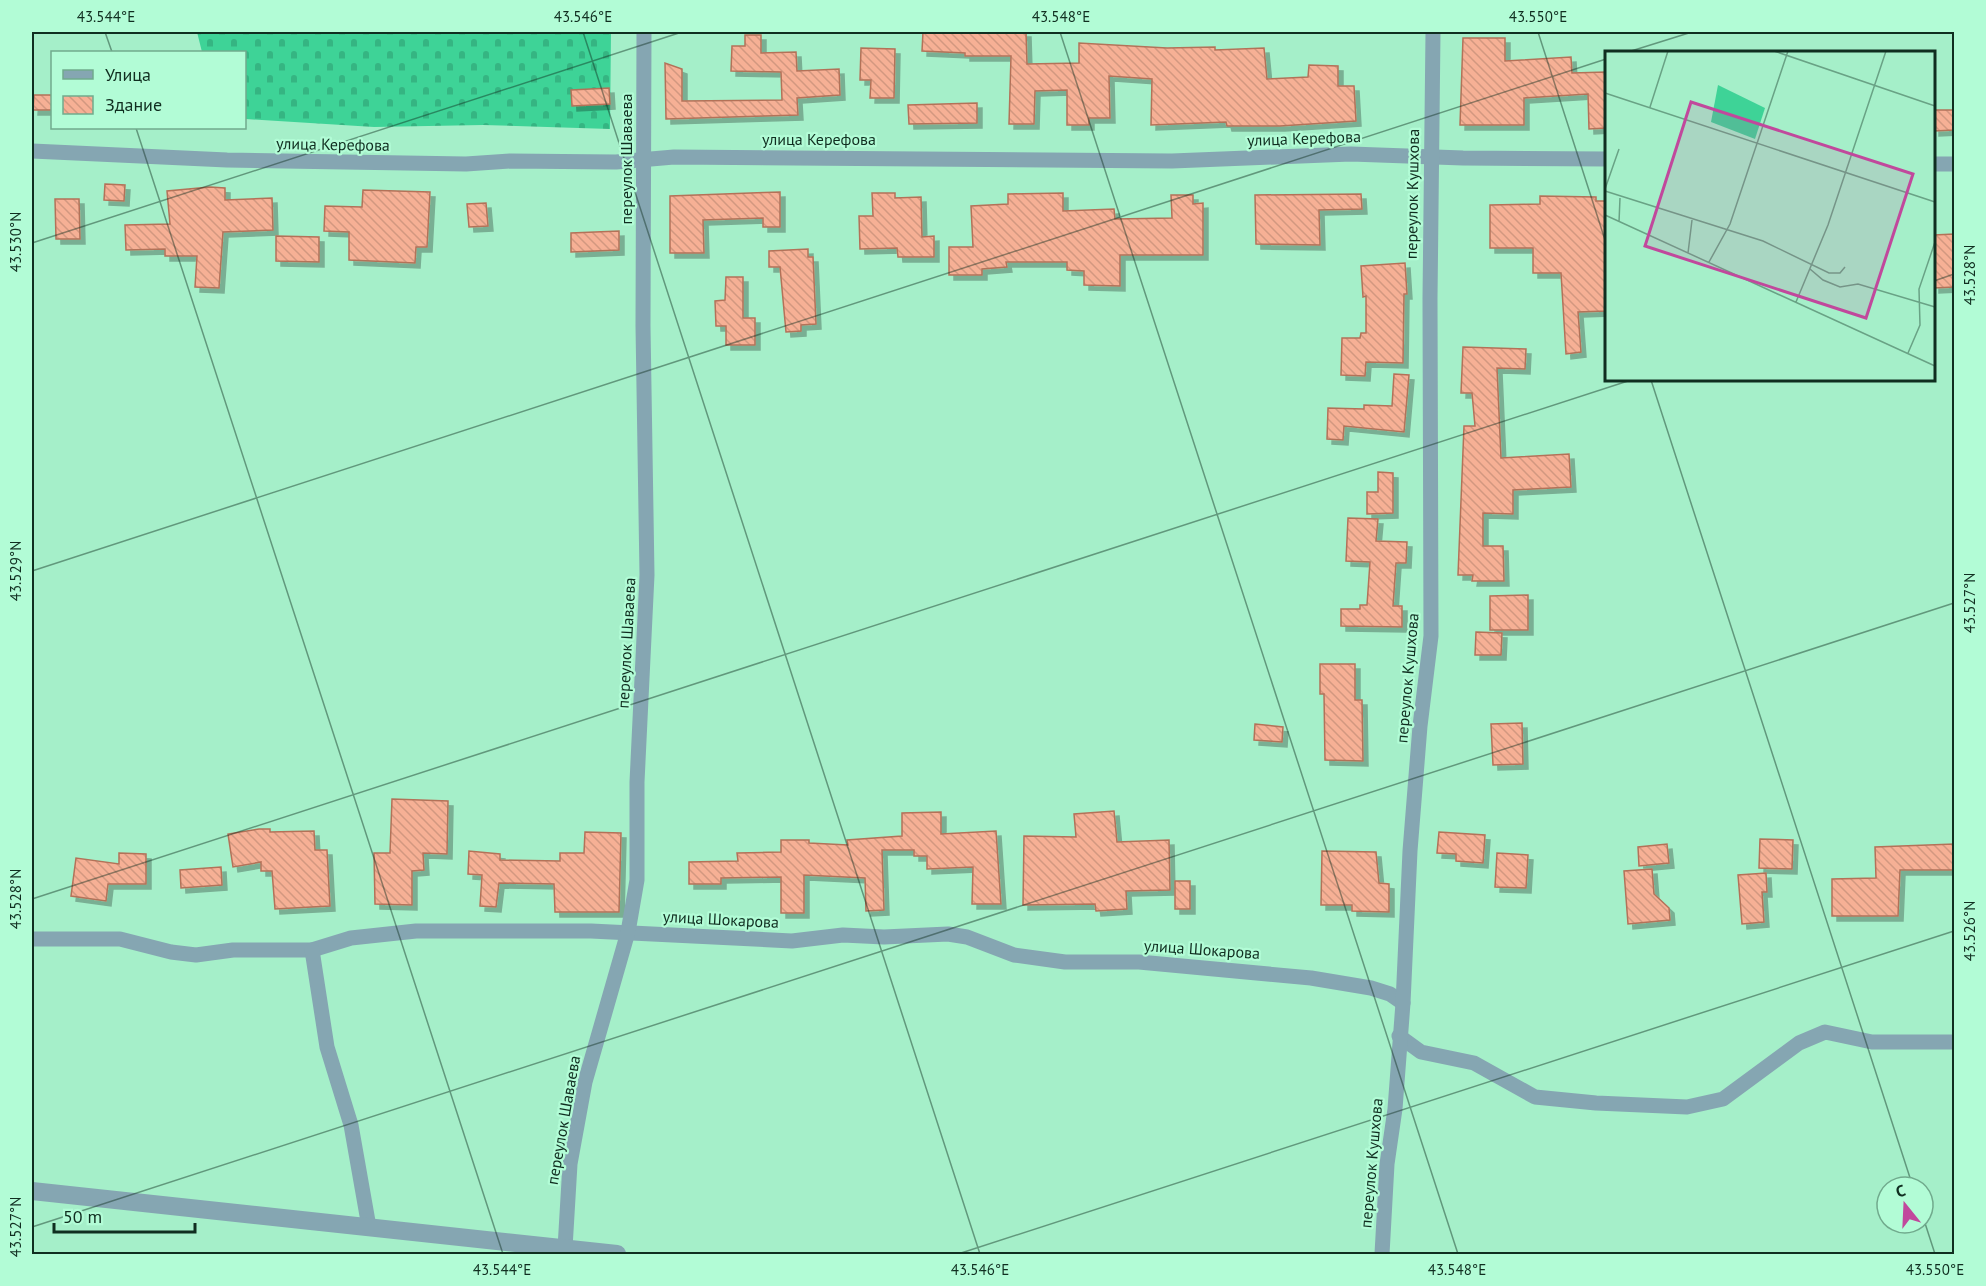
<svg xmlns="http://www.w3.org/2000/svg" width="1986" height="1286" viewBox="0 0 1986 1286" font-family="'PT Sans',sans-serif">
	<defs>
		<pattern id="cemetery-stones" width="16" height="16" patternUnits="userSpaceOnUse" patternTransform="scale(1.5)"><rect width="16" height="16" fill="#3ed397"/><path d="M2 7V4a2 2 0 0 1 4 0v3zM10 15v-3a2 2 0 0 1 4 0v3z" fill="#35b582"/></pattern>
		<pattern id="building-back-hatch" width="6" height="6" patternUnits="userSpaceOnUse" patternTransform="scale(1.5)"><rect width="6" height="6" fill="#f6b095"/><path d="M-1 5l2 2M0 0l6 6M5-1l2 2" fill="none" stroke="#d29880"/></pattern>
		<filter id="shadow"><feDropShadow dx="5" dy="5" stdDeviation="0" flood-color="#0004"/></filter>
	</defs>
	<rect width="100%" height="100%" fill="#a5efc9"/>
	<polygon fill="url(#cemetery-stones)" points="197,32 611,32 610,129 483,125 374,127 246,119 244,52 202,52"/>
	<g fill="url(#building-back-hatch)" stroke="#b37259" stroke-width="1.5" filter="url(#shadow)">
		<polygon points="923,32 1026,32 1027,64 1079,63 1079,43 1167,48 1215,47 1215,50 1264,48 1267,79 1308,77 1309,65 1338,66 1338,86 1354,86 1356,121 1280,126 1227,126 1226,122 1151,125 1152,79 1109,76 1110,118 1089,118 1089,125 1067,125 1067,90 1035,91 1034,124 1009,124 1011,56 965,56 965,53 922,51"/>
		<polygon points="745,35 761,35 761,53 796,52 797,71 839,69 840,95 797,98 798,115 666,119 665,63 682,69 682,101 782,100 781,72 731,71 732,46 745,46"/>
		<polygon points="1463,38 1505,38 1505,61 1571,57 1572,73 1606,72 1606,128 1589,129 1588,94 1524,98 1524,125 1460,125"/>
		<polygon points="861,48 895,49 894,98 870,98 871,80 860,80"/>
		<polygon points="609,88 610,104 572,106 571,90"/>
		<polygon points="34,95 52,95 52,110 33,110"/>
		<polygon points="977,103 977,123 909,124 908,105"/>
		<polygon points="1934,110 1954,110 1954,130 1934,131"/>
		<polygon points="105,184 125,185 124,201 104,200"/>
		<polygon points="210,187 225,188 225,200 272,198 273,230 223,232 219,288 195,287 197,256 165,256 165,249 126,250 125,225 170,224 167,191"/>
		<polygon points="363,190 430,192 427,247 416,247 415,263 349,260 349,232 324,231 325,206 362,207"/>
		<polygon points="780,192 780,227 763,227 763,218 703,220 704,253 670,253 670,196"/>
		<polygon points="872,193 895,193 895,198 921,197 922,237 934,236 934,257 898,257 897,248 860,249 859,216 873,216"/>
		<polygon points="1063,193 1063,211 1114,209 1115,219 1172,218 1171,195 1193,195 1193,204 1203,203 1203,255 1120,255 1120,286 1084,285 1084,271 1067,270 1067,262 1006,262 1007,267 982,269 982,275 949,275 949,247 973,247 971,206 1008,204 1008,194"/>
		<polygon points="1361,194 1362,209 1319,210 1320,245 1256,244 1255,195"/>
		<polygon points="1540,196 1596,197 1596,201 1606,201 1606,311 1578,312 1581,352 1566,354 1561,273 1533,273 1533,248 1490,248 1490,205 1540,204"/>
		<polygon points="55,199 79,199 80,239 56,239"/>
		<polygon points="486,203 488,226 469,227 467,204"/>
		<polygon points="619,231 619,250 571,252 571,233"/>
		<polygon points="1954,234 1954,287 1934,288 1934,235"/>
		<polygon points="276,236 319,237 319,262 276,261"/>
		<polygon points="808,249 808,257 813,257 816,324 801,325 801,331 786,332 780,267 769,267 769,251"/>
		<polygon points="1405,263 1407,294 1404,294 1403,363 1366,362 1365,376 1341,375 1342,338 1360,338 1361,333 1366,333 1366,296 1363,297 1361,266"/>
		<polygon points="726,277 743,277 743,318 755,318 755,345 726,345 726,326 716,326 715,301 725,300"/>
		<polygon points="1463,347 1526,349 1525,369 1497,368 1501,458 1569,454 1571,487 1513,490 1513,514 1483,513 1483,546 1503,546 1504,581 1472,581 1473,575 1458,575 1464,426 1475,426 1472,393 1461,393"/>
		<polygon points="1394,374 1409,375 1404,432 1344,426 1343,440 1327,439 1328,408 1364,409 1364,405 1392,406"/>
		<polygon points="1378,472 1393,473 1393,513 1367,514 1367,492 1378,492"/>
		<polygon points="1348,518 1378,519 1376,541 1407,542 1406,563 1396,563 1393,606 1402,606 1402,627 1341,626 1341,609 1360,609 1360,605 1367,605 1370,562 1346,561"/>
		<polygon points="1528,595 1528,630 1490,630 1490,596"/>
		<polygon points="1476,632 1502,633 1501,655 1475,655"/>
		<polygon points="1320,664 1355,664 1355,700 1362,700 1363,761 1325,760 1324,694 1320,694"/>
		<polygon points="1522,723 1523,764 1493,765 1491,724"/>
		<polygon points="1255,724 1283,727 1282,742 1254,740"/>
		<polygon points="392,799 448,801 447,854 423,853 424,870 412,871 412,905 375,904 374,853 390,853"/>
		<polygon points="1114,811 1117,842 1169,840 1170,890 1126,891 1127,909 1096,911 1095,904 1023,905 1024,836 1076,837 1074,814"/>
		<polygon points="941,812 941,834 996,831 1001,904 972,904 973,867 927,869 927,856 914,856 914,850 882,850 884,910 866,911 865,878 804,875 804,913 781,913 781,877 721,878 721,884 689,884 689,862 738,861 737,853 781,852 781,840 809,840 809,843 848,845 847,840 902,836 902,813"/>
		<polygon points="259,829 270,829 270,832 314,831 315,850 327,850 330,906 275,909 272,871 261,871 261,862 233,867 228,834"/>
		<polygon points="585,832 621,833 619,912 555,912 554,884 499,883 496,907 480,906 482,875 468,874 469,851 500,854 500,860 560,861 560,853 584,853"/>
		<polygon points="1439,832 1485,835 1483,863 1456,861 1456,854 1437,853"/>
		<polygon points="1760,839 1793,840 1792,869 1759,868"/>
		<polygon points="1667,844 1669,863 1639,866 1638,847"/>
		<polygon points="1954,844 1954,870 1900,870 1898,916 1832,916 1832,879 1876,878 1875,847"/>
		<polygon points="1322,851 1376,852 1379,883 1389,884 1389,912 1352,911 1352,905 1321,905"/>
		<polygon points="119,853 146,854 146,884 108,884 106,901 71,896 76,858 119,864"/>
		<polygon points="1497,853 1528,855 1526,888 1495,887"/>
		<polygon points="221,867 222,885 181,888 180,870"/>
		<polygon points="1652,869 1654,894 1669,908 1670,920 1628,924 1624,871"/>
		<polygon points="1766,873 1767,892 1762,892 1764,922 1742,924 1738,875"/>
		<rect x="1175" y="881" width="15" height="28"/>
	</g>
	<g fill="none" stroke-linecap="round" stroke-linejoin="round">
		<g stroke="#85a6b2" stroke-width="15">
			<polyline points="32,151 227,160 466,164 510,161 616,162 674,157 1172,161 1351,154 1463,158 1606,159"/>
			<polyline points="1934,164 1954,164"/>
			<polyline points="32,939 120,939 171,952 196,955 233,950 312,950 351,938 416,931 591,931 792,941 843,935 884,937 948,934 967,937 1014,955 1065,962 1139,962 1311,978 1371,988 1390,994 1403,1003"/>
			<polyline points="312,950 327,1047 351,1125 369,1227"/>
			<polyline points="1399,1036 1421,1052 1474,1063 1535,1097 1596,1103 1687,1107 1723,1099 1799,1043 1825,1032 1872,1042 1954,1042"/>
			<polyline points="565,1248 570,1164 585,1082 628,932 637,880 637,782 647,575 643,326 644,32"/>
			<polyline points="1382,1254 1387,1164 1395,1109 1403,1003 1410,851 1420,726 1431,636 1430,299 1433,32"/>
		</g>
		<polyline stroke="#85a6b2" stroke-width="18" points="32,1191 617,1254"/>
	</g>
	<path fill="none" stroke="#102e20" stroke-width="1.5" stroke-opacity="0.45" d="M105 32 112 52M583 32 980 1254M1060 32 1458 1254M1538 32 1606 243M1628 52 1692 32M136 128 503 1254M32 243 682 32M1934 281 1954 274M1651 380 1913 1187M32 571 1606 59M32 899 1631 380M1923 1217 1935 1254M32 1227 1954 603M958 1254 1954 931"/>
	<g text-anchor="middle" stroke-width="4.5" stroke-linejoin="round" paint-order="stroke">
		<g font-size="16" fill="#102e20" stroke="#b2fcd6">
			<text transform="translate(1304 138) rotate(-2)" y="6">улица Керефова</text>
			<text x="819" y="145">улица Керефова</text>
			<text transform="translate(333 144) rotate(1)" y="6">улица Керефова</text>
			<text transform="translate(626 159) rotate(-90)" y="6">переулок Шаваева</text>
			<text transform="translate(1412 194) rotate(-89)" y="6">переулок Кушхова</text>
			<text transform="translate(626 643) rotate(-87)" y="6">переулок Шаваева</text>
			<text transform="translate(1407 678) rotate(-85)" y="6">переулок Кушхова</text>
			<text transform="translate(721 919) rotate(3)" y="6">улица Шокарова</text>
			<text transform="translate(1202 949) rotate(4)" y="6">улица Шокарова</text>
			<text transform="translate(563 1120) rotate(-80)" y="6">переулок Шаваева</text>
			<text transform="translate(1371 1163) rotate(-85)" y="6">переулок Кушхова</text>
		</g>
	</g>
	<g transform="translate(1605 51)">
		<rect width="330" height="330" fill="#a5efc9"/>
		<path d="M113 34 160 57 150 88 106 71Z" fill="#3ed397"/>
		<path fill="none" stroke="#69a285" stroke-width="1.5" d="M169 0 330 55M0 42 330 151M45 56 63 0M0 138 14 98M0 140 158 190 224 222H235L240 216M0 164 330 315M14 171 15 147M83 202 87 169M104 211 125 173 183 0M205 218 218 229 235 236 253 233 330 256M191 251 223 174 281 0M303 302 315 274 314 238 330 191"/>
		<path fill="#c1489c" fill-opacity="0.15" stroke="#c1489c" stroke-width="3" d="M86 51 308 123 261 267 40 195Z"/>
		<rect width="330" height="330" fill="none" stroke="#102e20" stroke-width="3"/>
	</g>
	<rect width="1986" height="1286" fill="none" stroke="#b2fcd6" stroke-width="66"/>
	<rect x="51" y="51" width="195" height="78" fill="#b2fcd6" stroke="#71aa8d" stroke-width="1.5"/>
	<rect x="63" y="70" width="30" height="9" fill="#85a6b2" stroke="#71aa8d" stroke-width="1.5"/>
	<text x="105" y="81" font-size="18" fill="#102e20">Улица</text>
	<rect x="63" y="96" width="30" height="18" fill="url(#building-back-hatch)" stroke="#71aa8d" stroke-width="1.5"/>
	<text x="105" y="111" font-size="18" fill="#102e20">Здание</text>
	<g transform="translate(1905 1205) rotate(342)"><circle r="28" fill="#b2fcd6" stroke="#71aa8d" stroke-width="1.5"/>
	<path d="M0-4.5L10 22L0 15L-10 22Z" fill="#c1489c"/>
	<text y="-9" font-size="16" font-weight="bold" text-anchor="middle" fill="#102e20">С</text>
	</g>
	<path d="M54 1223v9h141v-9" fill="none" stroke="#102e20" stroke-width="3"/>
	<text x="63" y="1223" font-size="18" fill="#102e20" stroke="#b2fcd6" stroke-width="4.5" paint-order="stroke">50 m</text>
	<rect x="33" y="33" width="1920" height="1220" fill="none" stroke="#102e20" stroke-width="2"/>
	<g font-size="15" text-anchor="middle" fill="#102e20">
		<text x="106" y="22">43.544°E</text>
		<text x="583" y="22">43.546°E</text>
		<text x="1061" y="22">43.548°E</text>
		<text x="1538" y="22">43.550°E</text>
		<text transform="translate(16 242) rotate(-90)" y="5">43.530°N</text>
		<text transform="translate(1970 275) rotate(-90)" y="5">43.528°N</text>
		<text transform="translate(16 571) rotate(-90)" y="5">43.529°N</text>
		<text transform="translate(1970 603) rotate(-90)" y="5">43.527°N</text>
		<text transform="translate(16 899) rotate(-90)" y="5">43.528°N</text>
		<text transform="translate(1970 931) rotate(-90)" y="5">43.526°N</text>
		<text transform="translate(16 1227) rotate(-90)" y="5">43.527°N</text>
		<text x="502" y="1275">43.544°E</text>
		<text x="980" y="1275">43.546°E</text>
		<text x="1457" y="1275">43.548°E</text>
		<text x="1935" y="1275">43.550°E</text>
	</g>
</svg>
